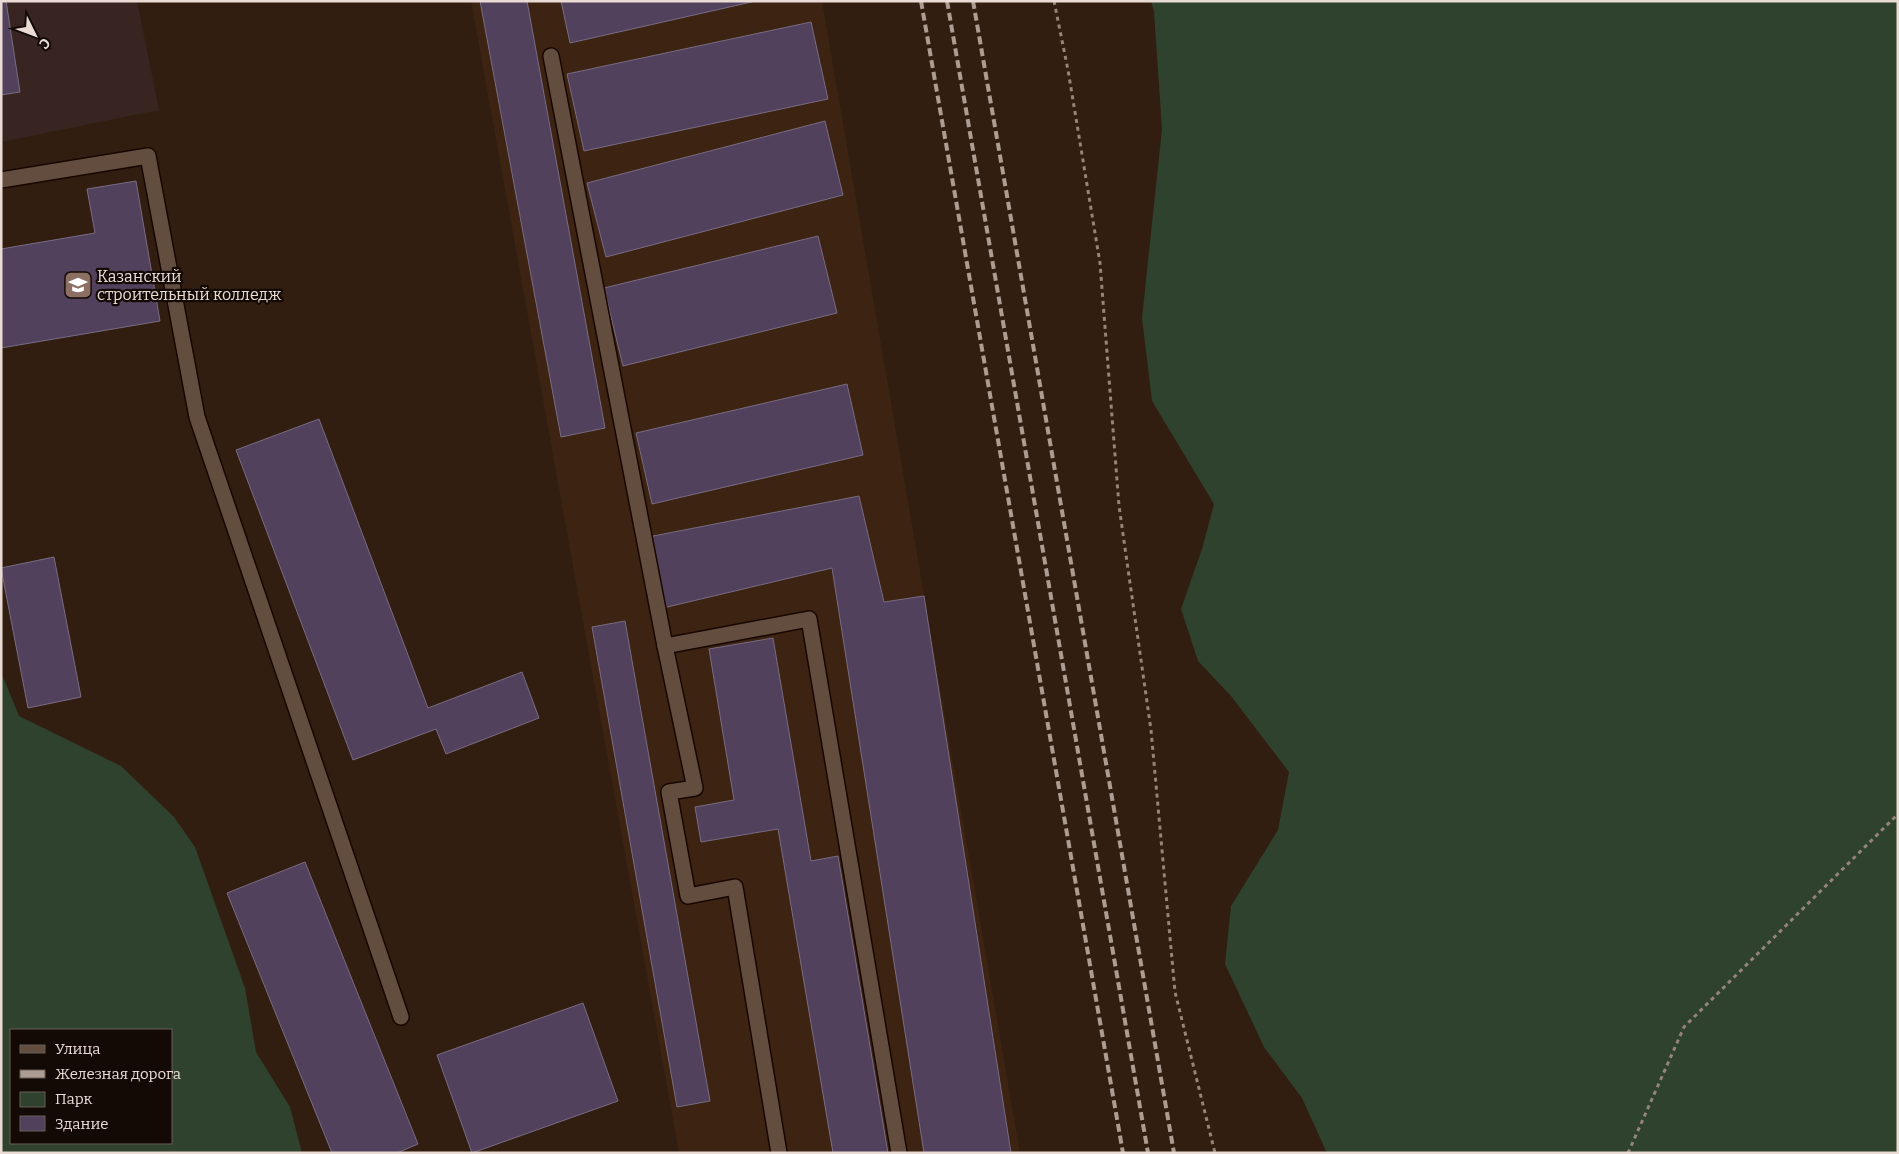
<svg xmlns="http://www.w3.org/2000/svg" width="1899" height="1154" viewBox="0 0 1899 1154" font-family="Bitter,serif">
	<rect width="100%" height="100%" fill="#311e11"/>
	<polygon fill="#3c2312" points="471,1 822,1 1020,1153 679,1153"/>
	<polygon fill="#382522" points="1,1 137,1 159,110 1,142"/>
	<g fill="#2f422d" fill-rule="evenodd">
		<polygon points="1151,1 1898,1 1898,1153 1327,1153 1302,1098 1264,1047 1225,964 1231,906 1278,830 1289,772 1231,696 1198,661 1181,609 1202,549 1214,504 1152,401 1142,318 1162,129 1154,12"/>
		<path d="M1 672 19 716 121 766 174 817 195 847 245 988 256 1052 290 1107 302 1153H1ZM11 1030H171V1143H11Z"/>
	</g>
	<g fill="#52415d" stroke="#796c83">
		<polygon points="1,1 6,1 20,92 1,95"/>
		<polygon points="480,1 527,1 605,428 561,437"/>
		<polygon points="561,1 756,1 570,43"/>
		<polygon points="811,22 828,99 584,151 567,74"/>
		<polygon points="825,121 843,195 606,257 587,183"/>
		<polygon points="136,181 160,321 1,348 1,249 95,233 87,189"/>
		<polygon points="818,236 837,313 623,366 604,288"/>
		<polygon points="847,384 863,455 652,504 636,433"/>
		<polygon points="319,419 428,708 522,672 539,718 446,754 436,729 353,760 236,450"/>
		<polygon points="859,496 884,602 924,596 1011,1153 924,1153 832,568 663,608 648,537"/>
		<polygon points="54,557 81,697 28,708 1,568"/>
		<polygon points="625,621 710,1101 677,1107 592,627"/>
		<polygon points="773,638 811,861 838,856 888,1153 833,1153 778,829 701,842 695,807 734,800 709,649"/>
		<polygon points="305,862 418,1144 397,1153 332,1153 227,893"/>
		<polygon points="583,1003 618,1101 472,1153 437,1055"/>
	</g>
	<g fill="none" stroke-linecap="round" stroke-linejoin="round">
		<defs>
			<g id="minor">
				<polyline points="551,56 665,646 695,788 669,792 688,896 735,887 779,1153"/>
				<polyline points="1,180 148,156 197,417 401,1017"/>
				<polyline points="665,646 809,619 899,1153"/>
			</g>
		</defs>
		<use href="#minor" stroke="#180700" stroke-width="18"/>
		<g stroke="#948479" stroke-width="3" stroke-dasharray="4 4" stroke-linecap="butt">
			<polyline points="1054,1 1068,70 1100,263 1119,506 1151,730 1175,992 1215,1153"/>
			<polyline points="1628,1153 1684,1027 1898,814"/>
		</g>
		<use href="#minor" stroke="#634d3f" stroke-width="15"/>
		<g stroke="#ac9c92" stroke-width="4" stroke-dasharray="8 4" stroke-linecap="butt">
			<polyline points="921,1 1123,1153"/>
			<polyline points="947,1 1148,1153"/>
			<polyline points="973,1 1174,1153"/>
		</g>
	</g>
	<defs>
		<symbol id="university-square" viewBox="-11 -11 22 22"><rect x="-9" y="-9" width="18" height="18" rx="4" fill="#8d6e63" stroke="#130a06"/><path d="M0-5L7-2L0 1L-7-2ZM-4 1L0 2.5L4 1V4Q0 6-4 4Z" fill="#fff"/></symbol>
	</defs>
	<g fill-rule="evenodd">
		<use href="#university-square" x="62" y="269" width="32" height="32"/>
	</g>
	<g text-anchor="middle" stroke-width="4.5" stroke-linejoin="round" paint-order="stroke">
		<g font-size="16" fill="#eadcd4" stroke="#130a06" text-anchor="start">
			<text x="97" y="282">Казанский<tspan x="97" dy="18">строительный колледж</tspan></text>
		</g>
	</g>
	<rect width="1899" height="1154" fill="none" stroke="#eadcd4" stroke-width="5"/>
	<rect x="10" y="1029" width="162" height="115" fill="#130a06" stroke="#695e58"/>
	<rect x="20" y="1045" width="25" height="8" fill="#634d3f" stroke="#695e58"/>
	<text x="55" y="1054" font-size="15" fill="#eadcd4">Улица</text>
	<rect x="20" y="1070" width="25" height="8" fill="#ac9c92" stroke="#695e58"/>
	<text x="55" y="1079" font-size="15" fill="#eadcd4">Железная дорога</text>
	<rect x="20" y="1092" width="25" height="15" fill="#2f422d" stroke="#695e58"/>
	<text x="55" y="1104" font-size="15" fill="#eadcd4">Парк</text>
	<rect x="20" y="1116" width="25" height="15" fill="#52415d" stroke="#695e58"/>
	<text x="55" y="1129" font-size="15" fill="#eadcd4">Здание</text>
	<g transform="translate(35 35) rotate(132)" stroke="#130a06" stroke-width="4" paint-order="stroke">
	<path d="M0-4L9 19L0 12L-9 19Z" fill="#eadcd4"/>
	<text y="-8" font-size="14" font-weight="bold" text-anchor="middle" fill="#eadcd4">С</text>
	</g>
</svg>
